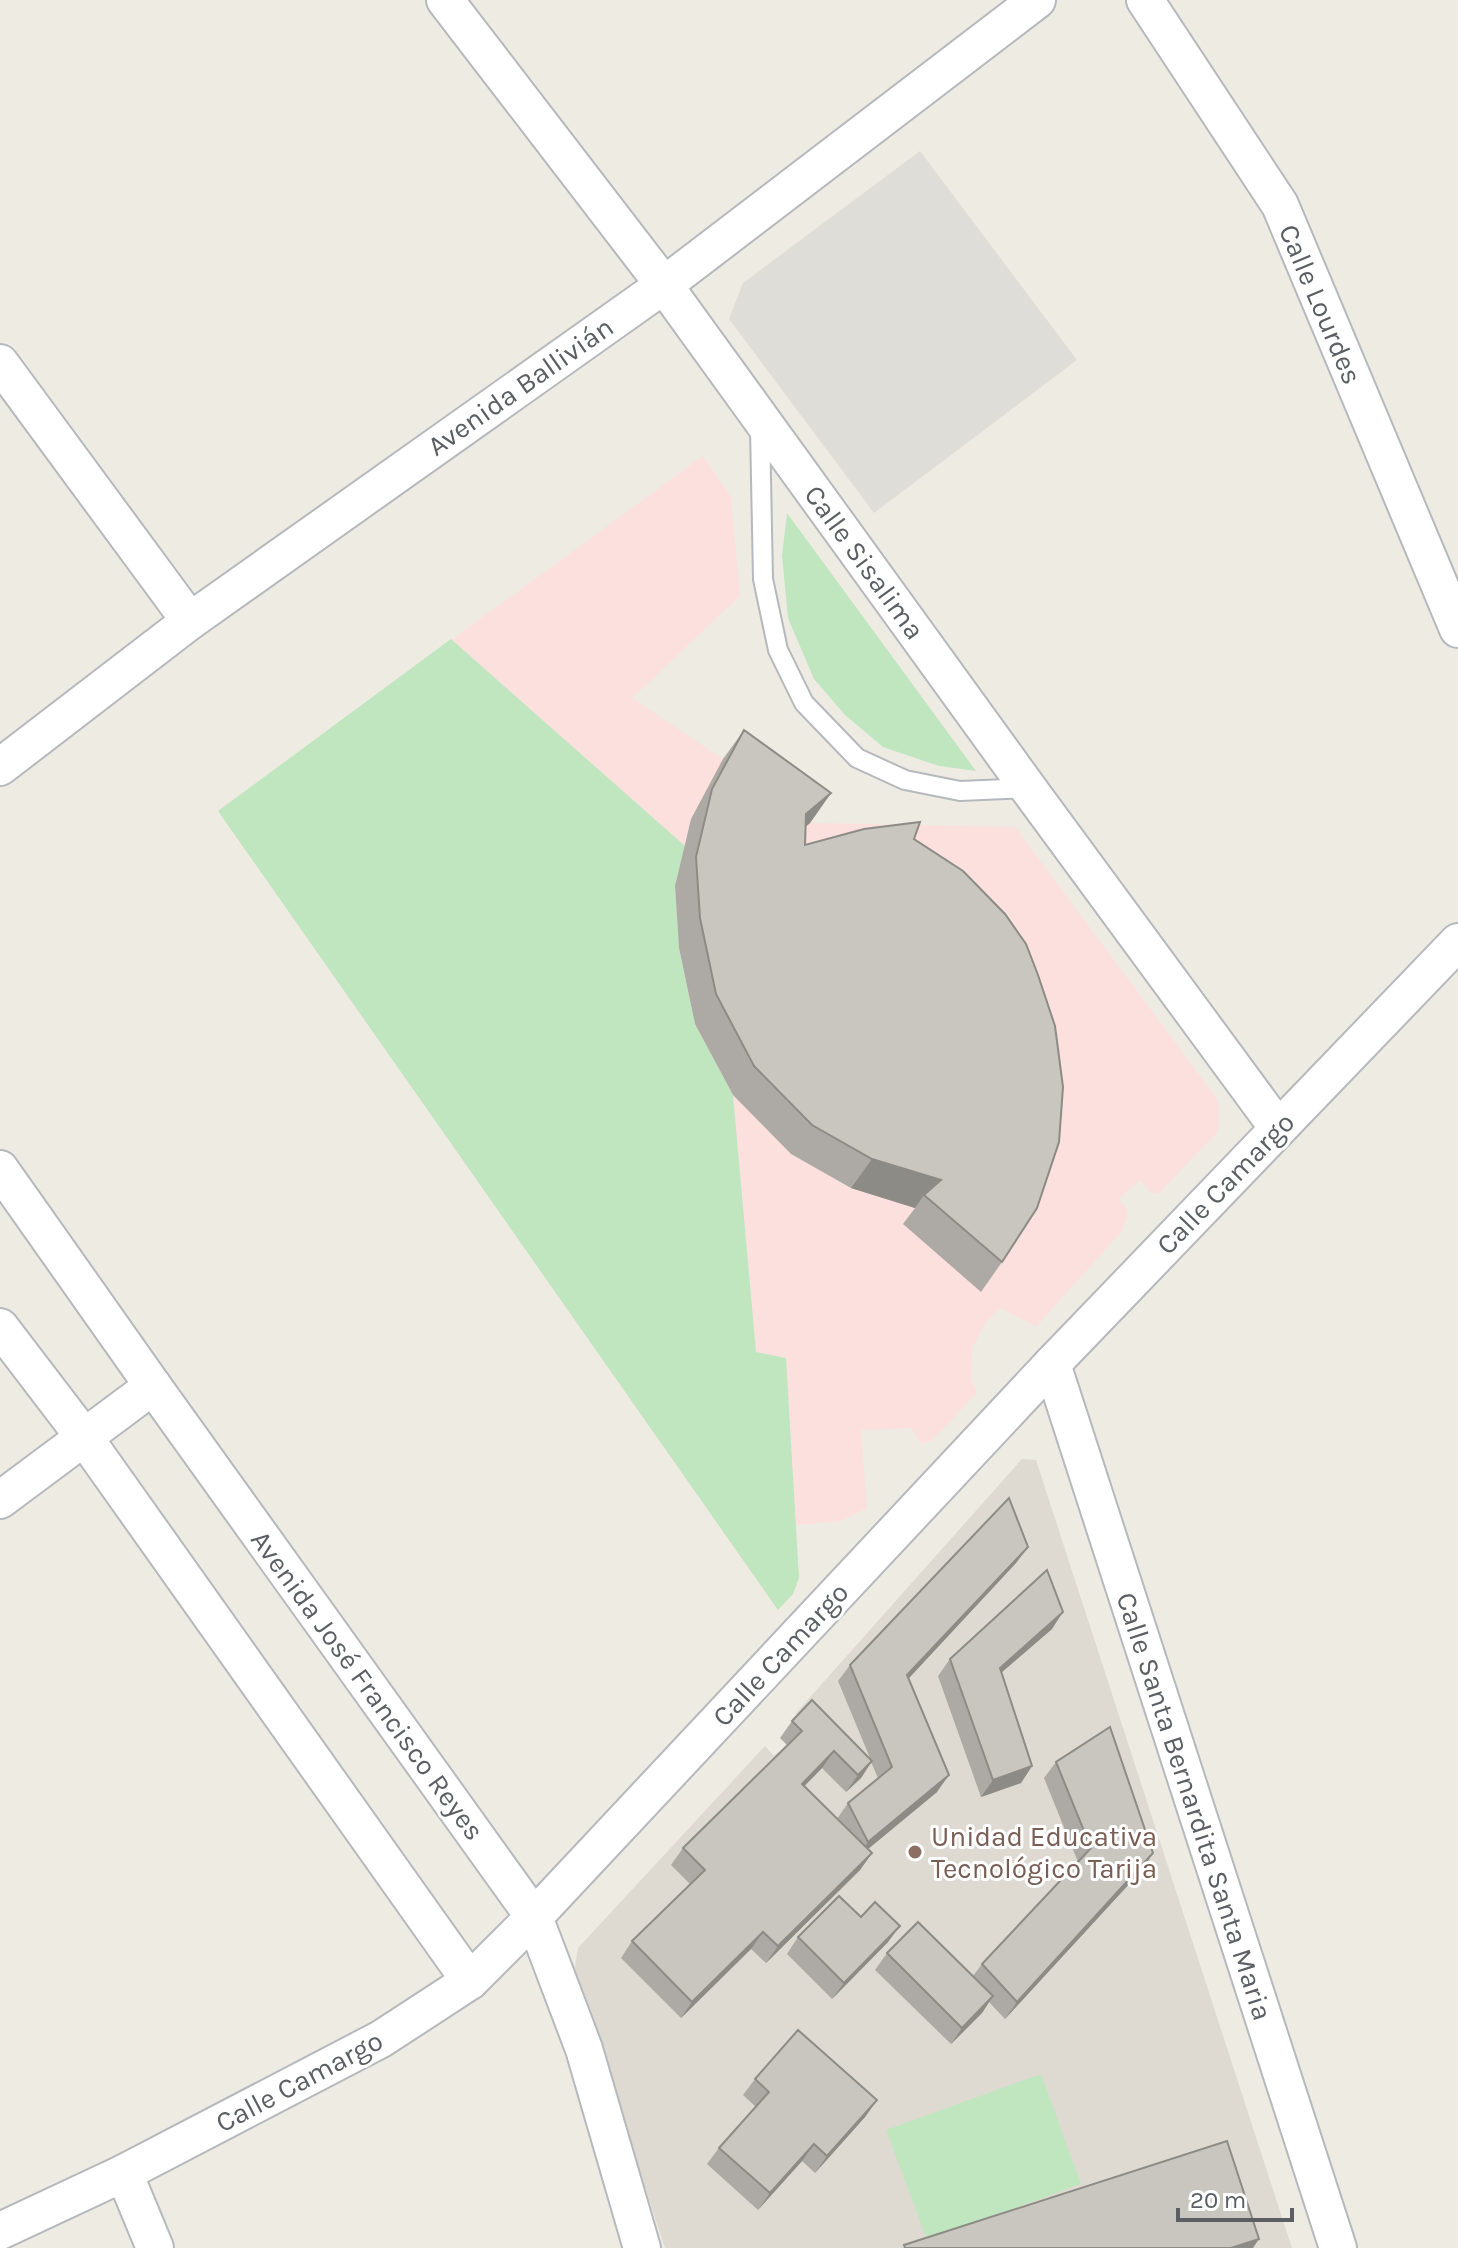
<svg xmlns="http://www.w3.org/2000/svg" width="1458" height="2248" viewBox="0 0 1458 2248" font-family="Karla,sans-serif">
	<rect width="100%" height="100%" fill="#eeebe3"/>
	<polygon fill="#dfddd7" points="920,151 1077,360 874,513 729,319 743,283"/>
	<polygon fill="#dedad1" points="1022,1459 1036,1460 1292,2248 665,2248 574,1973 578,1948 765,1746 774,1756 800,1733 796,1713"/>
	<polygon fill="#fbe0de" points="703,456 731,497 740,596 632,698 723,759 810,823 1015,827 1218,1100 1218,1132 1160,1192 1155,1194 1151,1193 1140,1180 1119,1199 1127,1209 1128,1214 1122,1231 1036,1327 1001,1308 987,1320 972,1348 971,1380 977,1393 936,1436 928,1442 920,1443 911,1428 861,1430 867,1508 839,1522 796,1525 799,1578 793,1594 778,1610 218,811"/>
	<g fill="#c0e6bf">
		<polygon points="787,513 976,771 939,766 883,747 845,715 814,679 788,618 782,556"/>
		<polygon points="451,639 685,846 675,886 679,948 695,1024 733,1095 756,1352 786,1358 799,1578 793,1594 778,1610 218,811"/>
		<polygon points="1041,2074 1081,2184 927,2240 886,2130"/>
	</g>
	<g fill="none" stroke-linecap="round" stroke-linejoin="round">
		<defs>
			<polyline id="service" points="760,427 763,579 778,650 804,703 857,758 905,780 960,791 1028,788"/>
			<g id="minor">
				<polyline points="445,0 664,285 1028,788 1278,1128"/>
				<polyline points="1145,0 1280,205 1458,629"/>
				<polyline points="0,363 190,621"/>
				<polyline points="0,767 190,621 664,285 1037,0"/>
				<polyline points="0,1169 153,1386 534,1917 584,2049 642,2248"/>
				<polyline points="0,1327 84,1437 470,1981"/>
				<polyline points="1052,1364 1338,2248"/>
				<polyline points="0,1500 153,1386"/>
				<polyline points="124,2173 155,2248"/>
				<polyline points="0,2231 124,2173 381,2039 470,1981 534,1917 1052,1364 1458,942"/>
			</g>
		</defs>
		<use href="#service" stroke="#b5b9bd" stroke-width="22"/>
		<use href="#minor" stroke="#b5b9bd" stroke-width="40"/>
		<use href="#service" stroke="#fff" stroke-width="18"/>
		<use href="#minor" stroke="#fff" stroke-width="36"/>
	</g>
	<g fill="#adaaa5" fill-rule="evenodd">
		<polygon points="744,730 831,793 810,823 806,826 805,845 914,839 1002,1262 981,1292 903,1224 915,1208 851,1188 791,1154 733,1095 695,1024 679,948 675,886 691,819 723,759"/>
		<path d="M1028 1547 1016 1563 909 1678 937 1792 868 1849 872 1853 860 1870 766 1963 751 1949 681 2018 621 1958 632 1941 690 1884 671 1865 683 1848 787 1745 780 1738 792 1721 870 1758 838 1681 850 1665ZM871 1762 878 1778 848 1803 837 1819 805 1786 822 1768 846 1792 861 1778Z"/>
		<polygon points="1052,1629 1001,1673 1032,1766 1021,1783 981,1797 938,1676 950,1659"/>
		<polygon points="1056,1762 1153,1853 1142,1870 1005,2019 989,2002 982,2013 951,2044 875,1970 887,1953 973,1976 982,1964 1078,1862 1044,1778"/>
		<polygon points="798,1937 888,1942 832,1999 787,1954"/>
		<polygon points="755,2079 877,2100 865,2117 815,2173 802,2161 758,2210 707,2164 719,2148 756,2107 743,2095"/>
	</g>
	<g fill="#8d8b86">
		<polygon points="831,793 810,823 786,844 806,814"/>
		<polygon points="872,1159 941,1180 924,1195 915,1208 851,1188"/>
		<polygon points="1028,1547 1016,1563 896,1692 907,1675"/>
		<polygon points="1063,1612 1052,1629 988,1684 1000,1668"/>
		<polygon points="834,1751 822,1768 790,1800 802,1784"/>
		<polygon points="872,1761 861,1778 846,1792 858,1775"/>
		<polygon points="1032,1766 1021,1783 981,1797 993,1780"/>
		<polygon points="949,1775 937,1792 856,1859 868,1842"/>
		<polygon points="872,1853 860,1870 766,1963 778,1946"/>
		<polygon points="1153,1853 1142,1870 1005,2019 1017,2002"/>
		<polygon points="900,1926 888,1942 832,1999 844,1983"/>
		<polygon points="763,1932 751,1949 681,2018 692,2002"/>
		<polygon points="993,1996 982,2013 951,2044 962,2028"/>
		<polygon points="877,2100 865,2117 815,2173 827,2156"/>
		<polygon points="814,2144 802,2161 758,2210 770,2193"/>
		<polygon points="1259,2239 1253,2248 1231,2248"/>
	</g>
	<g fill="#c9c6c0" stroke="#8d8b86" stroke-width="2">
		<polygon points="744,730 831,793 806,814 805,845 864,829 920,822 914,839 963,871 1005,914 1026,944 1038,975 1055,1026 1063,1087 1059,1142 1037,1208 1002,1262 924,1195 941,1180 872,1159 812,1125 754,1066 716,994 700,918 696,857 712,789"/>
		<polygon points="1009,1498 1028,1547 907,1675 949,1775 868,1842 848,1803 892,1767 850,1665"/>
		<polygon points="1047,1570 1063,1612 1000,1668 1032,1766 993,1780 950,1659"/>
		<polygon points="812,1700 872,1761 858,1775 834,1751 802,1784 872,1853 778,1946 763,1932 692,2002 632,1941 705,1870 683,1848 802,1731 792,1721"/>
		<polygon points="1110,1727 1153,1853 1017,2002 982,1964 1091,1848 1056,1762"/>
		<polygon points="839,1896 861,1917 875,1902 900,1926 844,1983 798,1937"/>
		<polygon points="918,1922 993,1996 962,2028 887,1953"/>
		<polygon points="798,2030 877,2100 827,2156 814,2144 770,2193 719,2148 769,2092 755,2079"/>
		<polygon points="1227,2141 1259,2239 1231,2248 905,2248 904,2245"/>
	</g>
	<circle fill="#8d6e63" stroke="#fff" stroke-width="3" cx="915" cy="1852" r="8"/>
	<g text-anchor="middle" stroke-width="6" stroke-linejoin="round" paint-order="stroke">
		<g font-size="28" fill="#5b5f64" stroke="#fff">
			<text transform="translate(1321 304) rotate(67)" y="10">Calle Lourdes</text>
			<text transform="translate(520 386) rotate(-35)" y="10">Avenida Ballivián</text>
			<text transform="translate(865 562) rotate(54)" y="10">Calle Sisalima</text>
			<text transform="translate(1225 1183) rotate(-46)" y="10">Calle Camargo</text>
			<text transform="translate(780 1654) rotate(-47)" y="10">Calle Camargo</text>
			<text transform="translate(368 1685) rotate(54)" y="10">Avenida José Francisco Reyes</text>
			<text transform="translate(1195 1806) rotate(72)" y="10">Calle Santa Bernardita Santa Maria</text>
			<text transform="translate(299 2081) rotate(-28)" y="10">Calle Camargo</text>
		</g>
		<g font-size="28" fill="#785e54" stroke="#fff" text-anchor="start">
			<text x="931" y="1846">Unidad Educativa<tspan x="931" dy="32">Tecnológico Tarija</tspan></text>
		</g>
	</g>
	<path d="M1178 2208v12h114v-12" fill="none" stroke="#5b5f64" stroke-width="4"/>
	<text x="1190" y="2208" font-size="24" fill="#5b5f64" stroke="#ffffff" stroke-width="6" paint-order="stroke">20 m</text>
</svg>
